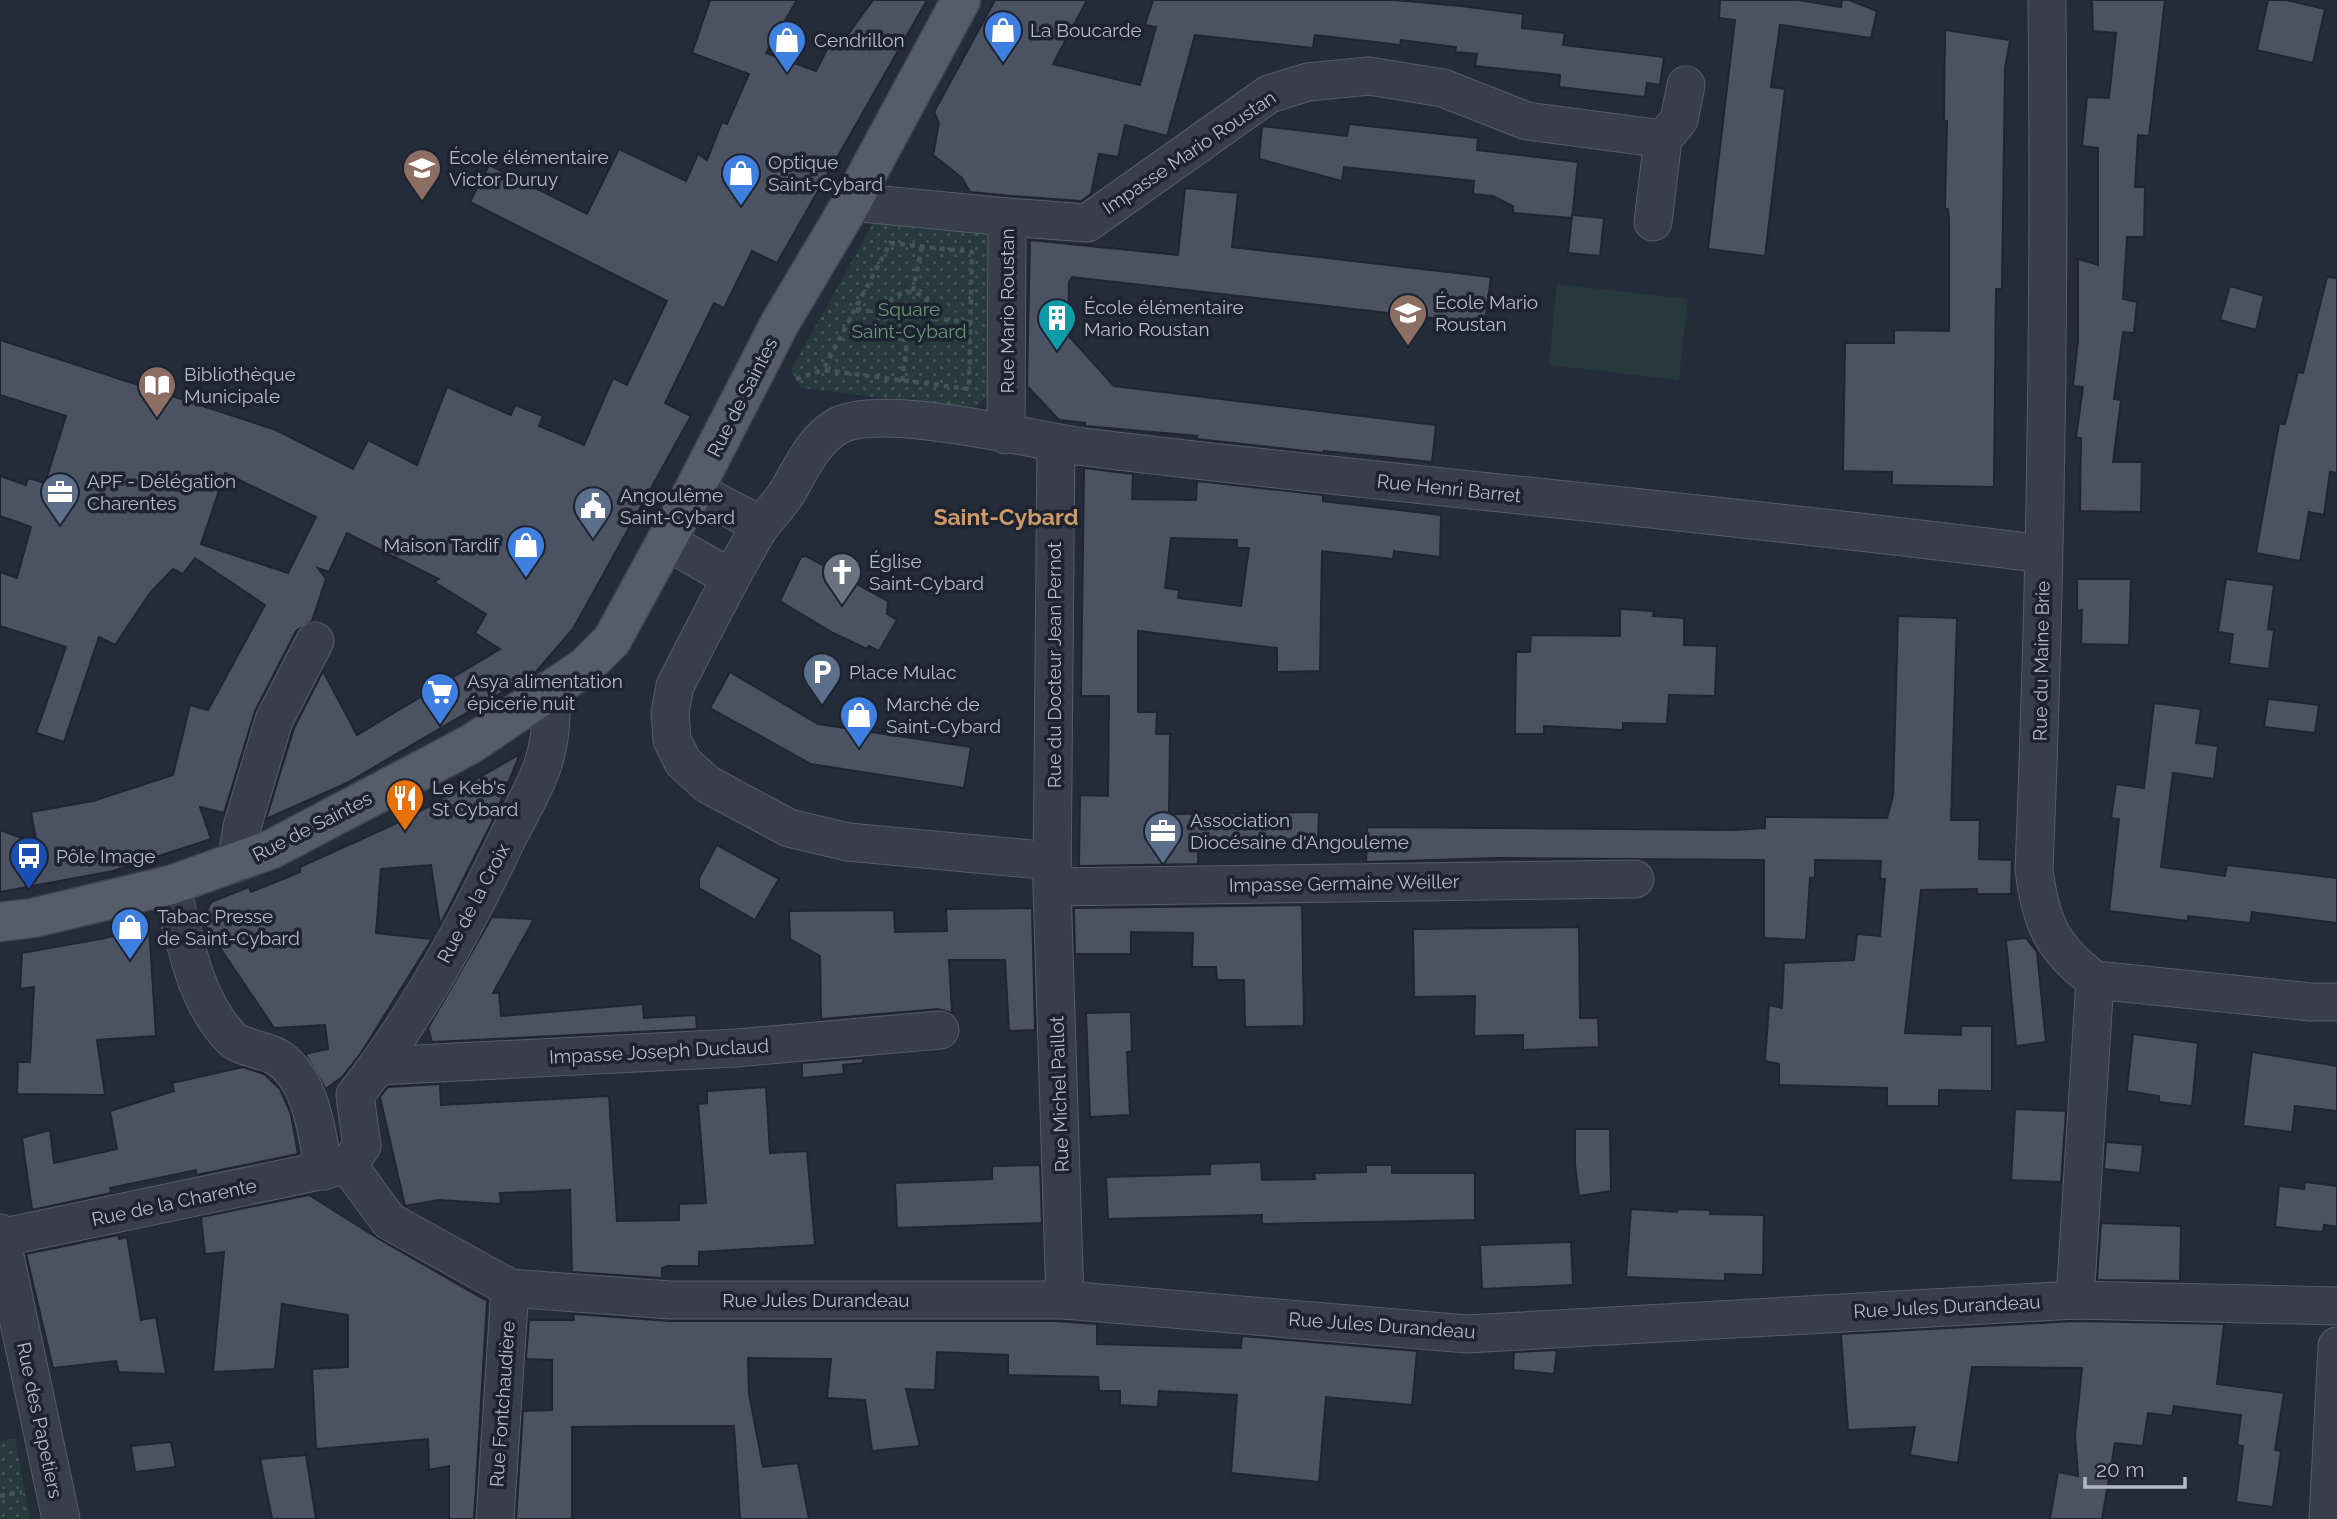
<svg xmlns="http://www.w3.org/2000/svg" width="2337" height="1519" viewBox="0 0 2337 1519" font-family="Raleway,sans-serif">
	<defs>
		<pattern id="grass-dots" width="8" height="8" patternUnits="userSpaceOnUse" patternTransform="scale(1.75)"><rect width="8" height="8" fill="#27393c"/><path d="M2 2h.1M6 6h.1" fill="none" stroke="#445457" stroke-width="1.8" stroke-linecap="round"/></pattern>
	</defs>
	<rect width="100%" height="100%" fill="#242c3a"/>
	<g fill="url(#grass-dots)">
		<polygon points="876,218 989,233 989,394 974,409 801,388 791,370"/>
		<polygon points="15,1439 30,1519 0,1519 0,1441"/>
	</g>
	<polygon fill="#27393c" points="1557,284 1688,299 1679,380 1549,365"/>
	<g fill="#4b5363" stroke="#1f2531" stroke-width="2" fill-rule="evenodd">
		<path d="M710 0H797L766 53 816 71 833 38 843 41 873 0H927L777 263 752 251 724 308 714 303 665 403 691 416 573 629 535 673 347 783 266 819 294 728 323 671 357 735 500 649 475 633 486 614 434 582 439 579 347 533 329 572 318 568 326 579 312 621 296 631 255 711 224 813 200 807 211 839 113 871 0 892V830L37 844 31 812 93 801 173 775 190 705 208 710 265 605 195 558 183 574 173 569 150 593 115 645 99 637 64 742 36 733 66 647 0 626V572L17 578 31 527 0 516V476L26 485 28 478 45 483 66 416 0 395V340L276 430 353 469 368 440 417 465 447 387 511 415 515 405 543 416 539 426 584 445 613 378 627 385 667 301 470 202 489 165 587 214 619 149 686 181 698 154 707 160 722 122 727 124 749 74 692 53ZM225 473 316 517 288 573 201 544Z"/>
		<polygon points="995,0 1087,0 1053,64 1140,85 1156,27 1145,25 1153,0 1394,0 1461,6 1523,14 1522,28 1565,33 1563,45 1664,57 1660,85 1647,83 1645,97 1559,87 1560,75 1475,66 1477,54 1455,52 1456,47 1401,40 1400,45 1315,35 1313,48 1195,35 1167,136 1125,125 1118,157 1099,154 1091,194 1081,201 1011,196 970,192 962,178 933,155 939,123 934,112"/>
		<polygon points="1720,0 1798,0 1841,7 1842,0 1849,0 1877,11 1871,38 1780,25 1771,87 1785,89 1765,256 1708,249 1735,20 1719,18"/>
		<polygon points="2092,0 2165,0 2149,136 2138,135 2135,187 2145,187 2144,237 2127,237 2123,299 2137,302 2134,333 2123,332 2114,399 2121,400 2113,462 2142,462 2141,512 2080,511 2081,438 2076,437 2083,387 2073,386 2078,340 2078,259 2098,265 2098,148 2082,146 2087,97 2109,98 2116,33 2093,31"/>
		<polygon points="2268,0 2286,0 2325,9 2313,63 2257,50"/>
		<polygon points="1945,30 2010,40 2005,68 2002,289 1996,289 1994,487 1892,485 1892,472 1843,471 1845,343 1894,343 1894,330 1949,331 1949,221 1948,209 1945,209 1947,121 1944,121"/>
		<polygon points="1349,124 1478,138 1477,150 1578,162 1572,218 1513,213 1513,206 1493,196 1473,194 1474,181 1344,167 1342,181 1259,159 1262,126 1347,136"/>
		<polygon points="1185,188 1238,193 1232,247 1491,277 1485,324 1072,277 1069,282 1068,335 1114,386 1436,425 1432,462 1324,451 1324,453 1197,439 1197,436 1085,426 1085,423 1059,420 1027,386 1030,240 1178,255"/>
		<polygon points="1572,215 1604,218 1600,256 1568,253"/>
		<polygon points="2327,277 2337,278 2337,473 2330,472 2324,515 2309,512 2300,561 2256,553 2279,424 2285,424 2298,372 2303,373"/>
		<polygon points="2230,286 2264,296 2256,330 2220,320"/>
		<path d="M1084 468 1133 474 1132 499 1196 500 1197 481 1323 495V501L1441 515 1440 557 1394 551 1393 559 1322 551 1320 671 1277 672V648L1138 631V712H1157L1156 734H1170L1169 814 1319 812 1318 839 1198 840V864L1079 866 1080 795 1108 796 1109 696H1081ZM1171 538 1237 540V548H1249L1241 606 1178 598 1179 590 1165 588Z"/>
		<polygon points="806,556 888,601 887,614 897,620 879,651 869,646 867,649 833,633 780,601 801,557"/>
		<polygon points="2077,579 2131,579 2129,645 2081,644 2082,610 2077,611"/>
		<polygon points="2226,579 2274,585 2268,629 2274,630 2269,669 2229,664 2233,634 2218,632"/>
		<polygon points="1620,609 1654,611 1653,616 1684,618 1684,645 1717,646 1715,696 1669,695 1667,724 1623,723 1623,730 1544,726 1544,734 1515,734 1516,652 1530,652 1531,635 1620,636"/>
		<polygon points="1898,616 1957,618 1951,820 1980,820 1979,859 2012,860 2011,894 1977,894 1977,889 1921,890 1905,1033 1961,1035 1961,1026 1992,1026 1992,1091 1939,1090 1939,1106 1887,1106 1887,1088 1779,1085 1779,1064 1765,1061 1769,1005 1782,1008 1784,963 1854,960 1857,934 1880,936 1885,879 1880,879 1881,861 1815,860 1815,877 1810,878 1806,940 1764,938 1764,860 1498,858 1366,862 1367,827 1735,830 1765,828 1765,817 1887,818 1893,796"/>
		<polygon points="730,672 818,724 971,747 964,788 811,764 710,708"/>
		<polygon points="2268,699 2319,705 2315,733 2264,727"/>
		<polygon points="2154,703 2201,709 2196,743 2218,746 2214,779 2173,773 2161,867 2225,876 2227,865 2337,878 2337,923 2252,912 2250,923 2188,916 2188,921 2109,911 2119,819 2111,818 2116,784 2144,788"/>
		<polygon points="520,754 492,822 440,925 431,865 381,869 376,933 432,939 361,1053 342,1077 326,1089 305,1054 328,1049 325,1025 274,1028 202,921 211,902 249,887 251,892 300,872 300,867 408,818"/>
		<polygon points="717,845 779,879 755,920 699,888 699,878"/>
		<polygon points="1302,905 1304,1026 1245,1027 1244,980 1217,980 1216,967 1192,967 1193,933 1131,932 1131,954 1075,954 1074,908"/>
		<polygon points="1032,908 1035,1030 1009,1031 1005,960 949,960 952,1013 938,1009 821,1019 820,956 790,939 789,911 894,910 895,932 947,931 946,909"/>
		<polygon points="492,917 534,919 493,993 499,993 501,1016 643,1004 644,1018 696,1015 697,1029 432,1042 428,1028"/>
		<polygon points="149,925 156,1036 97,1040 105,1095 17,1094 18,1062 30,1062 34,987 20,989 22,953 105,938"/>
		<polygon points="1579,927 1580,1018 1598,1018 1599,1047 1523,1050 1523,1035 1474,1036 1475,996 1414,997 1413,929"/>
		<polygon points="2026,938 2037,952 2046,1042 2016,1046 2006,940"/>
		<polygon points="1131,1012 1132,1051 1127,1052 1130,1115 1090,1117 1086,1013"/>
		<polygon points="2133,1034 2198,1043 2192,1106 2159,1102 2159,1096 2127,1091"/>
		<polygon points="2252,1052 2337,1066 2337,1111 2295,1106 2292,1132 2243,1126"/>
		<polygon points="863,1058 863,1063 843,1065 844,1074 802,1078 802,1063"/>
		<polygon points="243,1067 264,1074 280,1089 291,1114 298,1154 196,1175 196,1170 158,1178 110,1188 111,1193 32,1210 22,1138 50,1130 54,1163 117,1149 110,1111 174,1091 172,1083"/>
		<polygon points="440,1084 441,1105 609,1096 617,1221 679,1220 679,1204 706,1203 698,1104 707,1103 707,1091 766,1087 770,1153 807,1151 815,1245 699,1252 699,1266 668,1266 662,1268 662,1278 572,1272 570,1190 500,1193 501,1204 439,1200 405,1206 380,1097 388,1087"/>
		<polygon points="2015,1109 2066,1111 2061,1182 2011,1180"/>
		<polygon points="1575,1129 1610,1129 1611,1191 1579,1196 1575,1165"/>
		<polygon points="2106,1142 2143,1145 2140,1173 2104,1169"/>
		<polygon points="1261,1162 1262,1180 1315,1179 1314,1173 1366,1172 1366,1165 1392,1165 1392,1173 1475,1173 1475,1220 1262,1224 1262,1215 1108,1219 1106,1177 1210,1174 1210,1164"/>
		<polygon points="1040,1165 1042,1223 897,1228 895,1183 992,1179 992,1166"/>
		<polygon points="2305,1182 2337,1186 2337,1227 2324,1225 2323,1232 2275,1227 2279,1186 2304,1189"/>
		<polygon points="309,1195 379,1239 487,1301 474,1519 449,1519 449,1466 429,1470 428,1439 316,1449 312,1369 348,1367 348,1315 282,1304 275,1369 213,1372 224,1252 205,1254 201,1217"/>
		<polygon points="1631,1209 1677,1212 1677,1209 1710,1210 1710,1214 1764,1215 1763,1275 1725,1274 1725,1281 1626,1277"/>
		<polygon points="2101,1223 2181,1226 2180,1281 2097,1280"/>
		<polygon points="118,1235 119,1239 127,1237 141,1320 156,1317 166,1374 119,1372 116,1361 53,1368 26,1254"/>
		<polygon points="1571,1242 1573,1285 1482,1289 1480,1245"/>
		<polygon points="573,1314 670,1321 1055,1321 1097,1324 1097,1344 1241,1348 1242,1336 1417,1351 1412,1405 1326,1397 1319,1482 1231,1473 1237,1395 1159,1391 1158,1407 1120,1405 1120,1391 1099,1391 1098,1377 1008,1375 1008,1355 937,1352 935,1390 906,1389 920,1446 872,1451 865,1400 827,1398 831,1359 748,1358 749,1394 763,1467 798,1463 809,1519 740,1519 734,1426 649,1426 572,1427 572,1519 516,1519 523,1411 552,1410 552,1360 526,1359 529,1320 574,1320"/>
		<polygon points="2075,1321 2224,1324 2217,1384 2284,1393 2275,1450 2281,1451 2273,1507 2236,1502 2243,1446 2237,1445 2241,1415 2174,1406 2172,1416 2148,1413 2143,1446 2115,1443 2102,1519 2050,1519 2058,1472 2078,1476 2075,1435 2082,1368 1972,1367 1958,1463 1910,1455 1915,1427 1848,1430 1841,1334"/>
		<polygon points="1557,1350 1554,1374 1513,1370 1514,1352"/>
		<polygon points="171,1442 176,1467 135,1472 131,1446"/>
		<polygon points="306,1455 316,1519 272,1519 260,1459"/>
	</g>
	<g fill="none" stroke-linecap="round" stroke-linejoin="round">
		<defs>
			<g id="minor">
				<path d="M2047 0C2050 290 2046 580 2034 869 2040 921 2052 949 2095 980L2311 1002H2337"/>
				<polyline points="852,202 1007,217 1006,435"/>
				<polyline points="1007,217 1087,223 1269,94 1308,82 1369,76 1443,88 1527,121 1663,139"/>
				<polyline points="1653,222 1663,139 1679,120 1686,85"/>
				<polyline points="1056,443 1052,887 1065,1300"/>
				<polyline points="694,490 761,525"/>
				<polyline points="666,541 731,578"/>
				<path d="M1052 861 848 842 789 828 707 784 683 762 672 740 670 713 675 686C702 634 728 580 758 530 766 517 778 507 786 494 801 470 811 443 836 427 879 401 1030 440 1084 447 1404 486 1724 513 2043 554"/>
				<polyline points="236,863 242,827 274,720 315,641"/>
				<path d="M171 885C185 937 192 997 231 1038 241 1048 262 1049 275 1056 312 1076 317 1135 324 1171"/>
				<polyline points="1052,887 1635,879"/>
				<polyline points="378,1066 736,1048 940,1030"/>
				<polyline points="348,1165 389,1221 510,1288 670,1300 1065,1300 1467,1334 2075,1300 2337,1306"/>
				<path d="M348 1165 362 1146 355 1095C417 1017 466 926 508 837 520 813 535 789 543 764 551 739 553 716 549 690"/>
				<polyline points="0,1233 61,1519"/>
				<polyline points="0,1238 348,1165"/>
				<polyline points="2075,1300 2095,980"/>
				<polyline points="495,1519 510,1288"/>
				<polyline points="2328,1519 2337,1346"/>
			</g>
			<polyline id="major" points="0,922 33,918 171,885 272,849 471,744 585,667 612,640 694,490 780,323 852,202 961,0"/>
		</defs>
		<use href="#minor" stroke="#565c68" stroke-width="39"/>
		<use href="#major" stroke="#414753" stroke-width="41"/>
		<g stroke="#445458" stroke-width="4.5" stroke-dasharray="5 5" stroke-linecap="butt">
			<polygon points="890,243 972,252 969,389 823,370"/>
			<polyline points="913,291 922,246"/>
			<circle cx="909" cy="316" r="24"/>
			<polyline points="856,309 884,313"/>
			<polyline points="934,319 970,322"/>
			<polyline points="796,379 823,370"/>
			<polyline points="902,381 907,341"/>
			<polyline points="0,1496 22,1492"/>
		</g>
		<use href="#minor" stroke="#383e4a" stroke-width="37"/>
		<use href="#major" stroke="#565d6a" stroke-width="38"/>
	</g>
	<defs>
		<symbol id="shop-pin" viewBox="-11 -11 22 30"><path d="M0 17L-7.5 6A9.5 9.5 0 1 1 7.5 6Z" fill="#3f7fe0" stroke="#1d232f"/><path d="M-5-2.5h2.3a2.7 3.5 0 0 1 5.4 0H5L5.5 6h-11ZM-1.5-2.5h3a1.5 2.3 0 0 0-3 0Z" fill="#fff"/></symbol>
		<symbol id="school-pin" viewBox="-11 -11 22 30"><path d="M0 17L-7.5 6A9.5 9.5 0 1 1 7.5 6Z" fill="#8d6e63" stroke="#1d232f"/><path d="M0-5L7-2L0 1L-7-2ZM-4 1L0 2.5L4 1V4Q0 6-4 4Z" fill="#fff"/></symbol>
		<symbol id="building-pin" viewBox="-11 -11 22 30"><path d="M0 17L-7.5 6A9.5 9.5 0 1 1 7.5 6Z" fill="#0f9aa8" stroke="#1d232f"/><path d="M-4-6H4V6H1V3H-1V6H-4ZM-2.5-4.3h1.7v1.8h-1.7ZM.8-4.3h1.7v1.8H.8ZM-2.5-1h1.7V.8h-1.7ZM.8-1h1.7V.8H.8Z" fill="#fff"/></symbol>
		<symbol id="library-pin" viewBox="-11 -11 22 30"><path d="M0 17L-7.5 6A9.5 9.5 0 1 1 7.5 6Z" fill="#8d6e63" stroke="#1d232f"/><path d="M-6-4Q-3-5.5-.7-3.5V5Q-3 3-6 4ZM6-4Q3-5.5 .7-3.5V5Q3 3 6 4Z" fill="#fff"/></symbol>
		<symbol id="office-pin" viewBox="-11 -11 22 30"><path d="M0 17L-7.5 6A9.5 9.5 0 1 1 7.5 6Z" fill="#5c6f8a" stroke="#1d232f"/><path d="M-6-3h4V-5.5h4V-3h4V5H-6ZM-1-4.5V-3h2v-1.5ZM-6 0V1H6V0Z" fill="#fff"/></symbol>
		<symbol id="civic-pin" viewBox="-11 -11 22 30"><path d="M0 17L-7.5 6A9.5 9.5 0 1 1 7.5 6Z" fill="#5c6f8a" stroke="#1d232f"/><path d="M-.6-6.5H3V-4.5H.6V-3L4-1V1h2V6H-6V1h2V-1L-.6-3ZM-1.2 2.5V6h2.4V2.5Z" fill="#fff"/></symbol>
		<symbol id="church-pin" viewBox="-11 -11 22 30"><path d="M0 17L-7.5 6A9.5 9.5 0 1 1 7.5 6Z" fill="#6b7280" stroke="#1d232f"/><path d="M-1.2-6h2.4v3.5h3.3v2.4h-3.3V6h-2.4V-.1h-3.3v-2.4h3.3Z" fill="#fff"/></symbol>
		<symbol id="parking-pin" viewBox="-11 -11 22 30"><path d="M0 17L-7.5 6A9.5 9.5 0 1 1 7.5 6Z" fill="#5c6f8a" stroke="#1d232f"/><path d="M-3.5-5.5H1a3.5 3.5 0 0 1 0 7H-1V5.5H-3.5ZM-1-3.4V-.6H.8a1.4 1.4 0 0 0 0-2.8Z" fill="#fff"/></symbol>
		<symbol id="supermarket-pin" viewBox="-11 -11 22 30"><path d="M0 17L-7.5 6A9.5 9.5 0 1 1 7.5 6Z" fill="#3f7fe0" stroke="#1d232f"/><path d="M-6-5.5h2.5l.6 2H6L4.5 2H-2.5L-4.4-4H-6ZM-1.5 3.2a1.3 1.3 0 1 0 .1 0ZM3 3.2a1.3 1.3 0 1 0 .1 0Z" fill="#fff"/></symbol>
		<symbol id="restaurant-pin" viewBox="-11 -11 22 30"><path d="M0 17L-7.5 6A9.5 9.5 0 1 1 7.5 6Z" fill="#e8710a" stroke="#1d232f"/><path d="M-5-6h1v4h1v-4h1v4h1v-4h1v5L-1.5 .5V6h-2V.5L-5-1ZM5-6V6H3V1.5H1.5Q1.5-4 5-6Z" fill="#fff"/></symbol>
		<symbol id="bus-pin" viewBox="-11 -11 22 30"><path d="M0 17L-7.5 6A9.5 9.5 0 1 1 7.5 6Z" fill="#1a4fb4" stroke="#1d232f"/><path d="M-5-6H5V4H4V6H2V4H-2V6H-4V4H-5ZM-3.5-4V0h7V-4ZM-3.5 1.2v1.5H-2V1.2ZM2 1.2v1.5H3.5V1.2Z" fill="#fff"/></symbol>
	</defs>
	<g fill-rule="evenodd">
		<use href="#shop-pin" x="981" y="8" width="44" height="60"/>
		<use href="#shop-pin" x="765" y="18" width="44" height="60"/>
		<use href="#school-pin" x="400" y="146" width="44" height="60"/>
		<use href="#shop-pin" x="719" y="151" width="44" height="60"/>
		<use href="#school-pin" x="1386" y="291" width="44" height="60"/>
		<use href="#building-pin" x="1035" y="296" width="44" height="60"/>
		<use href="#library-pin" x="135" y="363" width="44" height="60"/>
		<use href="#office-pin" x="38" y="470" width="44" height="60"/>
		<use href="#civic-pin" x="571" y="484" width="44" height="60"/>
		<use href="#shop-pin" x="504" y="523" width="44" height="60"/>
		<use href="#church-pin" x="820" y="550" width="44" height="60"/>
		<use href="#parking-pin" x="800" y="650" width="44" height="60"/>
		<use href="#supermarket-pin" x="418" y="670" width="44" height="60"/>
		<use href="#shop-pin" x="837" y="693" width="44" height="60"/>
		<use href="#restaurant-pin" x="383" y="776" width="44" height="60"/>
		<use href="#office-pin" x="1141" y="809" width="44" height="60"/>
		<use href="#bus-pin" x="7" y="834" width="44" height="60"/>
		<use href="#shop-pin" x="108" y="905" width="44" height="60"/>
	</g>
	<g text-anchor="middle" stroke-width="7" stroke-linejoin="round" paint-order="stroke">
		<g font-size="19" fill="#b3b9c6" stroke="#1d232f" text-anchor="start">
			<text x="1030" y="37">La Boucarde</text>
			<text x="814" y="47">Cendrillon</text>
			<text x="449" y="164">École élémentaire<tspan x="449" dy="22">Victor Duruy</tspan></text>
			<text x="768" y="169">Optique<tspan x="768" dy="22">Saint-Cybard</tspan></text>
			<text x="1435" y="309">École Mario<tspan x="1435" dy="22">Roustan</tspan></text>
			<text x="1084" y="314">École élémentaire<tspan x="1084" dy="22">Mario Roustan</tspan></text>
			<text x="184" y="381">Bibliothèque<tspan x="184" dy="22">Municipale</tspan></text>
			<text x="87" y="488">APF - Délégation<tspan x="87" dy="22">Charentes</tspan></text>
			<text x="620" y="502">Angoulême<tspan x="620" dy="22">Saint-Cybard</tspan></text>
			<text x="499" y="552" text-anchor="end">Maison Tardif</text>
			<text x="869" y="568">Église<tspan x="869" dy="22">Saint-Cybard</tspan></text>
			<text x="849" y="679">Place Mulac</text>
			<text x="467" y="688">Asya alimentation<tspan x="467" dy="22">épicerie nuit</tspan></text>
			<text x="886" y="711">Marché de<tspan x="886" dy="22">Saint-Cybard</tspan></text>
			<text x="432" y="794">Le Keb's<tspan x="432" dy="22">St Cybard</tspan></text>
			<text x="1190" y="827">Association<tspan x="1190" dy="22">Diocésaine d'Angouleme</tspan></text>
			<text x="56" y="863">Pôle Image</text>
			<text x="157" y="923">Tabac Presse<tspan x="157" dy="22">de Saint-Cybard</tspan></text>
		</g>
		<g font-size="19" fill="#b3b9c6" stroke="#1d232f">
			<text transform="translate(1189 152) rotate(-34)" y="7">Impasse Mario Roustan</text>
			<text transform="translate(1007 311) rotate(-90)" y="7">Rue Mario Roustan</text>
			<text transform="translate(742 397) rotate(-63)" y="7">Rue de Saintes</text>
			<text transform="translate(1449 488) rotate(6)" y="7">Rue Henri Barret</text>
			<text transform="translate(2041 661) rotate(-89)" y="7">Rue du Maine Brie</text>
			<text transform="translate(1054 665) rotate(-90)" y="7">Rue du Docteur Jean Pernot</text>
			<text transform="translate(312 826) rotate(-27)" y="7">Rue de Saintes</text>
			<text transform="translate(1344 883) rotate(-1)" y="7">Impasse Germaine Weiller</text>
			<text transform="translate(473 903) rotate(-62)" y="7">Rue de la Croix</text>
			<text transform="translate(659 1051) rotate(-3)" y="7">Impasse Joseph Duclaud</text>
			<text transform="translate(1059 1094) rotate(-92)" y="7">Rue Michel Paillot</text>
			<text transform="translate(174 1202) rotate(-12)" y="7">Rue de la Charente</text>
			<text x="816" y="1307">Rue Jules Durandeau</text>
			<text transform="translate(1947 1306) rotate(-3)" y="7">Rue Jules Durandeau</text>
			<text transform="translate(1382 1325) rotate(4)" y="7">Rue Jules Durandeau</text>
			<text transform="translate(502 1404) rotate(-86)" y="7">Rue Fontchaudière</text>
			<text transform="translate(40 1420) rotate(78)" y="7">Rue des Papetiers</text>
		</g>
		<g font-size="19" fill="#6c9578" stroke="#1d232f">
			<text x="909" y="316">Square<tspan x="909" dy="22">Saint-Cybard</tspan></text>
		</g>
		<g font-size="23" font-weight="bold" fill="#cc9a68" stroke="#1d232f">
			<text x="1006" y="525">Saint-Cybard</text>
		</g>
	</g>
	<path d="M2085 1477v10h100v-10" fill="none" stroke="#b3b9c6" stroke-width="3.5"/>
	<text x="2096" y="1477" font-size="21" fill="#b3b9c6" stroke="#1d232f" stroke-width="5" paint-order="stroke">20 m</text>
</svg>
